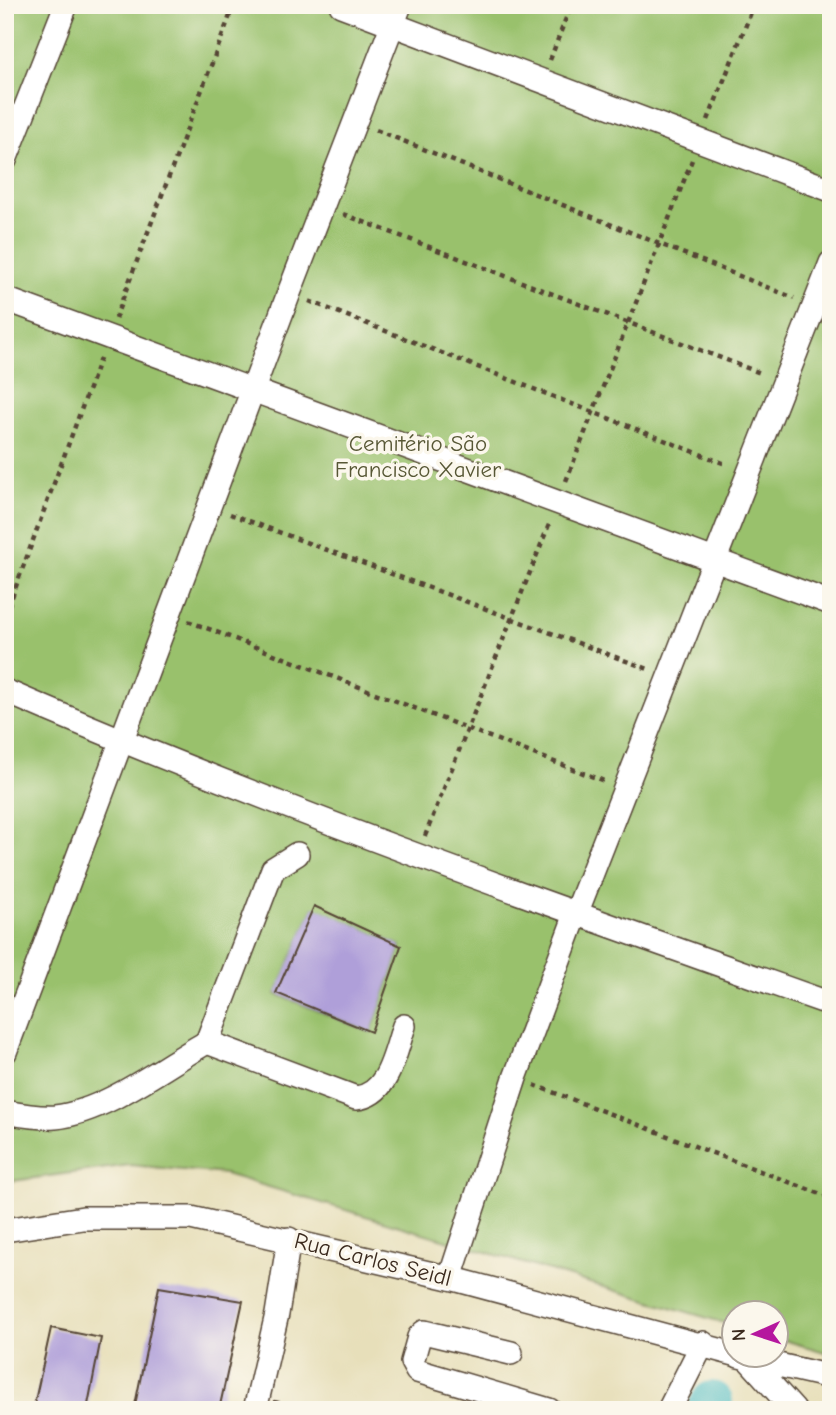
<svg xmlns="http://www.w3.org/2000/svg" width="836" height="1415" viewBox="0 0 836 1415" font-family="'Comic Neue',sans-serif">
	<rect width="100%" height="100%" fill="#fbf7ec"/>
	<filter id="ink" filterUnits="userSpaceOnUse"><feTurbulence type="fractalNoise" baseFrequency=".0143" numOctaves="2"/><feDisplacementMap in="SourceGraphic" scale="14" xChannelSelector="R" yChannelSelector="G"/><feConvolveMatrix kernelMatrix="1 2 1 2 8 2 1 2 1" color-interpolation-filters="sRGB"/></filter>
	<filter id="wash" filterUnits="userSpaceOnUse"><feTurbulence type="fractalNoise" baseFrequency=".00686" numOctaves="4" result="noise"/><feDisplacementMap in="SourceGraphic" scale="28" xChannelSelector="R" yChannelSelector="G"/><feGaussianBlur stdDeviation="1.57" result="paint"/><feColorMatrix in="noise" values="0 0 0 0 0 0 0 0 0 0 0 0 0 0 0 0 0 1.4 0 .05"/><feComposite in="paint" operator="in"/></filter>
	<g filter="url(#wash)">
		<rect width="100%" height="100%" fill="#e7dfba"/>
		<path fill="#99c16c" stroke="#6a7645" stroke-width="2" fill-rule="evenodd" d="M5 5H831V1354L777 1338 776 1314H734V1326L225 1174 130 1165 5 1182ZM314 907 401 946 371 1032 276 994Z"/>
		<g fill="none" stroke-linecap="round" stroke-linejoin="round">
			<polyline stroke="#4ababf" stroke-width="42" points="708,1410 712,1402"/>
		</g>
		<g id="blocks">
			<g fill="#af9fd9">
				<polygon points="314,906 401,946 371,1032 276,993"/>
				<polygon points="159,1287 243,1301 219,1410 134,1410"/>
				<polygon points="51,1328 101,1338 87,1410 33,1410"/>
				<polygon points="275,1401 314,1408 314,1410 273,1410"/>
			</g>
		</g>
	</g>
	<g filter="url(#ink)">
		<use href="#blocks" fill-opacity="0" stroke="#554535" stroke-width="2"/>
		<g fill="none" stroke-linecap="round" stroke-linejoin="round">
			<defs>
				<g id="minor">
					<polyline points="341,5 831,190"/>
					<polyline points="5,160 66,5"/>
					<polyline points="5,299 831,603"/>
					<path d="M5 691C275 808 553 906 831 1004"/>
					<path d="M297 854 273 869 207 1042 356 1098C389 1095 395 1052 404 1026"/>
					<polyline points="5,1052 289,293 400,5"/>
					<path d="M5 1112C21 1115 39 1118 55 1117 105 1112 163 1067 207 1042"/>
					<polyline points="5,1230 83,1218 191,1218 450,1278 734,1354"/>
					<polyline points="450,1278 515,1078 576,914 831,263"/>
					<polyline points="511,1353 424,1332 419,1337 412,1362 417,1371 549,1410"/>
					<polyline points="739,1356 831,1377"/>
					<polyline points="748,1359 794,1410"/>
					<polyline points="255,1410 277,1314 289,1239"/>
					<polyline points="669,1410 703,1343"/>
				</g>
			</defs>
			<use href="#minor" stroke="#554535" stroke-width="26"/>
			<g stroke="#554535" stroke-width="4.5" stroke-dasharray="5 5" stroke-linecap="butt">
				<polyline points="550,60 571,5"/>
				<polyline points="708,120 754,5"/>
				<polyline points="376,130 794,298"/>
				<polyline points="343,214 763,374"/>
				<polyline points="309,301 728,465"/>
				<polyline points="115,319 234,5"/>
				<polyline points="566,481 692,160"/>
				<polyline points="230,514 648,669"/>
				<polyline points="5,616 101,356"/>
				<polyline points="188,621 604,781"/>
				<polyline points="425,836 550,522"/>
				<polyline points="534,1085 831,1198"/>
			</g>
			<use href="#minor" stroke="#fff" stroke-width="23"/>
		</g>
	</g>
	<g text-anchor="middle" stroke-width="7" stroke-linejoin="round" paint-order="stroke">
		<g font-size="23" fill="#575735" stroke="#fbf7ec">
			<text x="418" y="451">Cemitério São<tspan x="418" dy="26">Francisco Xavier</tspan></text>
		</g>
		<g font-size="23" fill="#3b2a1e" stroke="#fbf7ec">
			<text transform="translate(373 1259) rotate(14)" y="8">Rua Carlos Seidl</text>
		</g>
	</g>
	<rect width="836" height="1415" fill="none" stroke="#fbf7ec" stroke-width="28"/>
	<g transform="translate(755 1334) rotate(267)"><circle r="33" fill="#fbf7ec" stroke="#aea59a" stroke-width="2"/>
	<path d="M0-5L12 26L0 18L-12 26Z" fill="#b5179e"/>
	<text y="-10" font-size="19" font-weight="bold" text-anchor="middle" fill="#3b2a1e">N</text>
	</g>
</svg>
